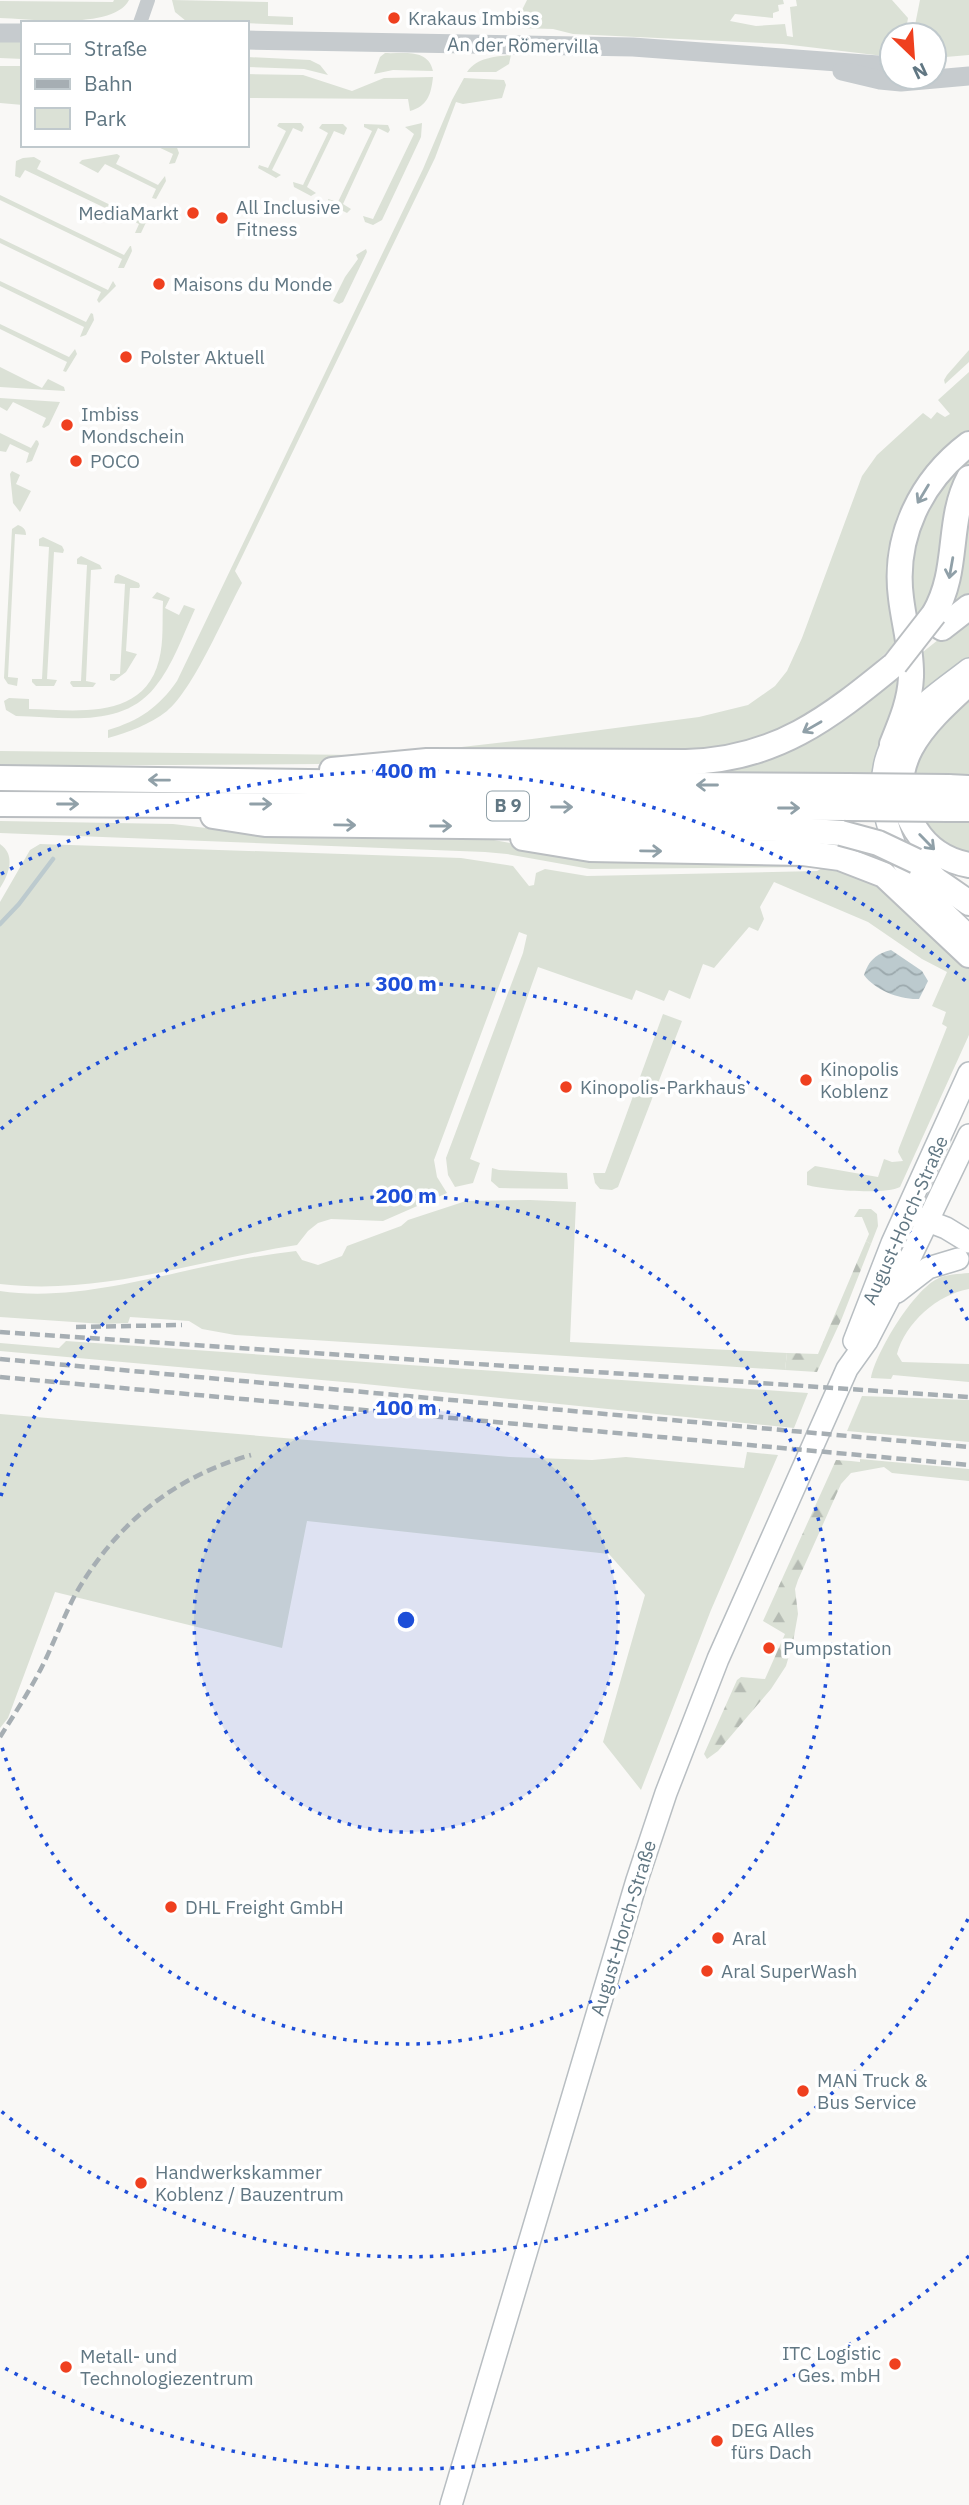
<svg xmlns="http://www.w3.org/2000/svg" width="969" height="2505" viewBox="0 0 969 2505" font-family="'IBM Plex Sans',sans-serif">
	<defs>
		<pattern id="forest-firs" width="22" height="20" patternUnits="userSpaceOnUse" patternTransform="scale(1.75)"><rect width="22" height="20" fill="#dbe1d6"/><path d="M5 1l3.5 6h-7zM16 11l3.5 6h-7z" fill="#b5bbb3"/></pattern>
		<pattern id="water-waves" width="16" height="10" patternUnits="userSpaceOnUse" patternTransform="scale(1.75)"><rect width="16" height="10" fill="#bccace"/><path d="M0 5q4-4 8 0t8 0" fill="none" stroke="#9ca9ad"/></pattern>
	</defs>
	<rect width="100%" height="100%" fill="#f9f8f6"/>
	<g fill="#dbe1d6">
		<path d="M114 0H129C114 30 30 19 0 18V1L113 2Z"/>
		<polygon points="172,0 268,2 268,16 293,17 293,25 186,21 175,12"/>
		<polygon points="527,0 783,0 784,4 778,5 779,11 773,13 773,18 735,14 730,21 756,26 785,24 787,36 793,37 790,7 797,6 796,0 892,0 908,18 905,35 892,35 892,57 783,44 573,34 553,29 519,28 519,16"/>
		<polygon points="920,0 969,0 969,55 934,58 934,35 913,35"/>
		<polygon points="0,40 23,41 23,59 0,58"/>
		<path d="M385 53C404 54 428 48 433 71L393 70 374 74 380 57Z"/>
		<path d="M511 55 509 64 496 72H467C478 57 495 57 511 55Z"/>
		<polygon points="247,57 310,60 320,65 328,75 304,69 247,67"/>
		<polygon points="0,66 23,66 23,105 0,103"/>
		<path d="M247 74 303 75 352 91 384 78 433 77C431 94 428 106 410 111L408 99 250 98 249 108H247Z"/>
		<path d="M464 78 504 80 506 85 502 98 463 104 456 102 435 158 235 571 242 583C225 614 193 690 167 711 149 725 129 732 108 738V730C139 721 159 707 177 681L423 169 452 100Z"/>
		<polygon points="279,123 301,123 304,127 302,132 293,128 272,170 281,175 276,178 258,168 259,165 268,168 286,131 277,126"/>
		<polygon points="422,123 421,137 382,220 373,225 365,222 363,216 373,219 414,134 405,127"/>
		<polygon points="322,124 343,124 347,128 344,135 334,131 307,187 316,193 311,196 294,187 293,182 303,185 328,133 319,128"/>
		<polygon points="364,124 388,125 390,130 388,133 378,128 343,204 351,209 347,213 329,204 328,199 338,202 372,131 364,127"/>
		<polygon points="154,145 176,145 179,153 175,163 169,164 173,154"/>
		<polygon points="117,154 120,156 116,164 158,185 165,176 166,181 156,199 152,198 156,189 105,164 98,173 79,163 82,160"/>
		<polygon points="34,157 41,161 37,169 141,220 145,212 148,212 149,216 141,233 135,233 139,224 25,170 20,178 15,176 16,161 23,158"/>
		<polygon points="0,195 124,255 130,246 131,246 132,251 124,268 118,268 122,259 0,200"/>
		<polygon points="0,238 108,290 113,281 116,286 99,303 97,300 101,292 0,243"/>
		<polygon points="366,249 367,252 343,302 339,304 333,301 345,277 358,259 356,255"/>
		<polygon points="0,281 86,322 91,313 93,314 94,320 86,335 80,337 84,327 0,286"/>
		<polygon points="0,324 69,357 75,349 77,354 66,372 63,371 67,362 0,329"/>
		<polygon points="969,350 969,362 945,384 944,380 947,375"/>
		<polygon points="0,367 42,388 48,379 64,387 65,391 0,387"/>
		<polygon points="969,372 969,435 925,475 901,639 842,693 794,724 743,744 690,751 391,756 318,764 0,766 0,751 357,755 444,749 532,739 699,717 748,705 775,686 787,671 802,638 862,476 877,455 923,413 931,419 937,412 945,417 950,414 938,400"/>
		<polygon points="0,398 60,402 49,425 44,428 42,427 46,418 13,402 7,411 0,407"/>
		<polygon points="0,433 31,448 36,440 38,441 39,444 32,461 26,463 29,453 10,444 6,452 0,451"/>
		<polygon points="969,450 969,467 945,567 913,629 909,606 914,525"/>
		<polygon points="12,471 20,475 16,484 31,491 20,512 13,503 10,474"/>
		<polygon points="969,490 969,599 954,612 948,599"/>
		<path d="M18 525C23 527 26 529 26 535L15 534 8 677 18 678 17 686 8 684 4 678 12 529Z"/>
		<polygon points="43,537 62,546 64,550 63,553 54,552 47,679 57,680 54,686 36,686 32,682 32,679 42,679 49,547 39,546 39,539"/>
		<polygon points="81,556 100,565 102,569 91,570 86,681 96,683 93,687 73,687 70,683 71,681 81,681 87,565 77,564 77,559"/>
		<polygon points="118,574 139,583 140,586 139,588 130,588 126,651 137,654 126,672 114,681 110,680 110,674 120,674 125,584 114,583 115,576"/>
		<path d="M157 592 170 598 165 608 179 615 184 605 195 609C183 635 173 665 155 687 122 729 63 717 16 716L6 710 4 701 9 698 29 699V709C76 710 144 721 159 660 164 642 162 620 163 601L152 598Z"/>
		<polygon points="969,615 969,660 919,701 918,656"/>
		<polygon points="899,670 899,686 876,777 705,776 707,768"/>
		<polygon points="969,690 969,778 908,778 912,758"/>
		<polygon points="918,819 969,819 969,859 957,855"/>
		<polygon points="0,821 173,824 273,836 309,838 494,840 541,849 767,859 816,867 590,869 507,854 485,852 0,833"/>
		<path d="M0 844C16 855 9 874 0 888Z"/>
		<path d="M40 844 461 858 513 866 529 886 534 885 536 873 545 869 587 876 817 871 830 864 875 879 969 963V1035L900 1187C885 1195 825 1190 807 1185V1172L815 1166 878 1177 884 1159 892 1162 903 1161 898 1152 899 1148 947 1027 942 1024 946 1012 932 1006 947 972 922 959 868 922 774 882 760 907 764 919 758 931 749 927 714 968 703 964 690 999 669 990 664 1001 636 990 632 1000 538 967 470 1159 480 1163 473 1183 455 1187 448 1175 446 1158 523 953 527 935 519 932 434 1160 437 1177 447 1193 383 1221 331 1219 318 1223 308 1231 297 1245C199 1260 100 1296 0 1284V902L30 850Z"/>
		<polygon points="663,1014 682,1021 618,1187 612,1190 600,1189 595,1183 593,1173 605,1173"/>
		<polygon points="492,1168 499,1170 567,1173 568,1189 499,1188 491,1181"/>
		<path d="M530 1200 576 1202 570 1342 787 1353 785 1370 235 1335 202 1329 189 1321 130 1317 128 1323 103 1324 0 1317V1291C73 1302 156 1276 227 1262 250 1257 273 1254 296 1251L302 1260 318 1265 342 1256 347 1246 401 1226 408 1220 466 1201Z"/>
		<polygon points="859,1209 871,1209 877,1214 878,1226 871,1244 866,1241 869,1234 862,1217 854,1217"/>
		<path d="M969 1273V1289C938 1294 905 1323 897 1354L902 1362 969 1364V1382L893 1375 891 1379 871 1378C876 1352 913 1291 937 1279 946 1274 959 1274 969 1273Z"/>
		<polygon points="66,1341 808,1393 794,1428 355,1383 0,1351 0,1343 59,1348"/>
		<polygon points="862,1396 969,1400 969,1442 847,1431"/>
		<polygon points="0,1414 510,1457 592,1460 626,1457 744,1468 747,1452 778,1455 711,1610 641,1790 603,1742 645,1595 609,1554 307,1521 282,1648 55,1592 8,1718 0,1728"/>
		<polygon points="860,1459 969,1469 969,1481 892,1473 884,1467 851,1473 851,1461 860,1462"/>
	</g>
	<g fill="url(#forest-firs)">
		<polygon points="866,1241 871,1244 842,1318 817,1372 785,1370 787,1353 818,1354"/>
		<polygon points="836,1460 851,1461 851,1473 841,1484 798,1580 795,1589 798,1614 793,1642 786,1666 771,1689 718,1751 707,1759 704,1754 737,1680 741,1677 765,1679 785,1634 763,1621"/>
	</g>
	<path fill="url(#water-waves)" d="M891 950 922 971 928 981 919 999C900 1000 875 990 864 975 869 960 876 954 891 950Z"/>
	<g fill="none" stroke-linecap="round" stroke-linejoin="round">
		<polyline stroke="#bccace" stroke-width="4.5" points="0,924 19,904 53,859"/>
		<defs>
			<g id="secondary">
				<path d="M969 669C941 691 908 711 892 744 871 785 887 841 913 877 929 899 949 917 969 936"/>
				<polyline points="915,1216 946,1228 969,1242"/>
				<polyline points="897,1292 928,1268 958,1259"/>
				<polyline points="854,1341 892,1243 969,1073"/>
				<polyline points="451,2505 637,1880 666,1793 718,1659 847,1369 867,1341 909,1260 969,1135"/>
			</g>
			<g id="trunk">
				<path d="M934 614C960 570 946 521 969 478"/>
				<polyline points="942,628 969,607"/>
				<path d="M969 683C925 723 876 767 916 830 928 849 947 861 969 865"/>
				<path d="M892 744C901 722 910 701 911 677 912 650 904 624 901 598 893 537 921 480 969 444"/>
				<path d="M332 770 427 761 686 762C776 760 829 718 895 664"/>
				<polyline points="0,778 383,783 848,786"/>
				<polyline points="948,787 969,788"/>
				<polyline points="0,804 848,808"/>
				<polyline points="947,809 969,809"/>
				<polyline points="213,816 265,824 779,829 841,833"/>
				<polyline points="523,838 590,849 803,853 840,858 884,875 969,955"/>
				<polyline points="916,861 936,880 969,903"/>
			</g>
		</defs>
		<use href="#secondary" stroke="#b8bec2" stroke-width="24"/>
		<use href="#trunk" stroke="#babec1" stroke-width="28"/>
		<polyline stroke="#c6cbce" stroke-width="14" points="140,23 148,0"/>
		<g stroke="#c6cbce" stroke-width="19">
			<polyline points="0,33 23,33"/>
			<polyline points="247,40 633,47 892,66"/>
			<polyline points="842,71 880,80 901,82 969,76"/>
		</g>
		<use href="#secondary" stroke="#fff" stroke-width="21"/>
		<use href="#trunk" stroke="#fff" stroke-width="24"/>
		<g stroke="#a6aeb3" stroke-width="4.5" stroke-dasharray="10 5" stroke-linecap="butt">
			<polyline points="76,1327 182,1325"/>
			<polyline points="0,1332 969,1397"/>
			<polyline points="0,1359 969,1447"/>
			<polyline points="0,1377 969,1465"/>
			<path d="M0 1737C12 1718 25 1698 36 1678 51 1651 61 1622 75 1595 115 1525 173 1477 251 1455"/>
		</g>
		<defs>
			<g id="trunk-bridge">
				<polyline points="895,664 934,614"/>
				<polyline points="848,786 948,787"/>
				<polyline points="848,808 947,809"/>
				<polyline points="841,833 878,843 916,861"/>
			</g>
		</defs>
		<use href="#trunk-bridge" stroke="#babec1" stroke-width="28" stroke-linecap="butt"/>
		<use href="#trunk-bridge" stroke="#fff" stroke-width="24"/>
	</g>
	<defs><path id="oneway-shaft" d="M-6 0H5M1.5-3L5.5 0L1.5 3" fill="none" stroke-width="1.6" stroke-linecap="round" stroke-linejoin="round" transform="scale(1.75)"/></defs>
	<g stroke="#90a0a8">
		<use href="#oneway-shaft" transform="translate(923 494) rotate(121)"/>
		<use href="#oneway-shaft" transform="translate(951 568) rotate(100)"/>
		<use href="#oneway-shaft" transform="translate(812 727) rotate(150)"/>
		<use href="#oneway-shaft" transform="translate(159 780) rotate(-179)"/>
		<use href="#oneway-shaft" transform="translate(707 785) rotate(-180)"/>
		<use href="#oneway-shaft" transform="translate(68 804)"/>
		<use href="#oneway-shaft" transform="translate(261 804)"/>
		<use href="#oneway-shaft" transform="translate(562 807)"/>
		<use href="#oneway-shaft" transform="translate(789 808)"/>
		<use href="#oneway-shaft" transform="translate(345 825) rotate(1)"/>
		<use href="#oneway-shaft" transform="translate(441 826)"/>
		<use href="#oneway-shaft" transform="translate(927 842) rotate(46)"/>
		<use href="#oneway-shaft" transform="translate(651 851) rotate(1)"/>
	</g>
	<circle cx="406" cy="1620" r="212" fill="#1d4ed8" fill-opacity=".12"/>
	<g fill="none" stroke="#1d4ed8" stroke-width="3.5" stroke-dasharray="3.5 7">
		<circle cx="406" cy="1620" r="212"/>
		<path d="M1 1496A424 424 0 1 1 1 1744"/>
		<path d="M968 1919A636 636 0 0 1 1 2111M1 1129A636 636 0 0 1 968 1321"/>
		<path d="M969 2256A849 849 0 0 1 1 2366M1 874A849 849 0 0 1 969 984"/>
	</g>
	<g fill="#ef401f" stroke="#fff" stroke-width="2.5">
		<circle cx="394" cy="18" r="7"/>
		<circle cx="193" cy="213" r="7"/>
		<circle cx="222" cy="218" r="7"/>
		<circle cx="159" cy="284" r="7"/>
		<circle cx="126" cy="357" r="7"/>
		<circle cx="67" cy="425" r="7"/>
		<circle cx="76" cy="461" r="7"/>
		<circle cx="806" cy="1080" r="7"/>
		<circle cx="566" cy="1087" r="7"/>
		<circle cx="769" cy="1648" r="7"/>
		<circle cx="171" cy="1907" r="7"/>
		<circle cx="718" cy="1938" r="7"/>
		<circle cx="707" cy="1971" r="7"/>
		<circle cx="803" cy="2091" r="7"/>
		<circle cx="141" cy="2183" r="7"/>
		<circle cx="895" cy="2364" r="7"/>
		<circle cx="66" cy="2367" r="7"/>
		<circle cx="717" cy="2441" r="7"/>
	</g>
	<g text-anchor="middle" stroke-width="7" stroke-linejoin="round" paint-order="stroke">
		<rect fill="#fff" stroke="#90a0a8" stroke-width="2" x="487" y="791.5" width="42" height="29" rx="5"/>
		<g font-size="18" font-weight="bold" fill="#617783">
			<text x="508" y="812">B 9</text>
		</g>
		<g font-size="19" fill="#617783" stroke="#fff" text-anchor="start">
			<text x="408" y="25">Krakaus Imbiss</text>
			<text x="236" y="214">All Inclusive<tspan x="236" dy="22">Fitness</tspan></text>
			<text x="179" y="220" text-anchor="end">MediaMarkt</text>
			<text x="173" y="291">Maisons du Monde</text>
			<text x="140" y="364">Polster Aktuell</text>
			<text x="81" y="421">Imbiss<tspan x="81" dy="22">Mondschein</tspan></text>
			<text x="90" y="468">POCO</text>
			<text x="820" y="1076">Kinopolis<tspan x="820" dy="22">Koblenz</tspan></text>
			<text x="580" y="1094">Kinopolis-Parkhaus</text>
			<text x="783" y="1655">Pumpstation</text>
			<text x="185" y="1914">DHL Freight GmbH</text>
			<text x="732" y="1945">Aral</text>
			<text x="721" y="1978">Aral SuperWash</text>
			<text x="817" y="2087">MAN Truck &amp;<tspan x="817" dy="22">Bus Service</tspan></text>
			<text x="155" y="2179">Handwerkskammer<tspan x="155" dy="22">Koblenz / Bauzentrum</tspan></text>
			<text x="881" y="2360" text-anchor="end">ITC Logistic<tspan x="881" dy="22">Ges. mbH</tspan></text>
			<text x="80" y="2363">Metall- und<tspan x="80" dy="22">Technologiezentrum</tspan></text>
			<text x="731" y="2437">DEG Alles<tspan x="731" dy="22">fürs Dach</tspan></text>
		</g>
		<g font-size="19" fill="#617783" stroke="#fff">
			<text transform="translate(523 45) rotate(1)" y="7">An der Römervilla</text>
			<text transform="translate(905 1220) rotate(-66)" y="7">August-Horch-Straße</text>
			<text transform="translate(623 1928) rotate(-73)" y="7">August-Horch-Straße</text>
		</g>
	</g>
	<circle cx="406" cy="1620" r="10" fill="#1d4ed8" stroke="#fff" stroke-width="3.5"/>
	<g font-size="21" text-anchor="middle" font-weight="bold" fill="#1d4ed8" stroke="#fff" stroke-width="7" stroke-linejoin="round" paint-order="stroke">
		<text x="406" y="778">400 m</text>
		<text x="406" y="991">300 m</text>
		<text x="406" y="1203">200 m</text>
		<text x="406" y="1415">100 m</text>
	</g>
	<rect x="21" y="21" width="228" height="126" fill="#ffffff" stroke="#c0c9cd" stroke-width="2"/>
	<rect x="35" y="44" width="35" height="10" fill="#ffffff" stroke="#c0c9cd" stroke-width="2"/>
	<text x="84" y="56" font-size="21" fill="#617783">Straße</text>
	<rect x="35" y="79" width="35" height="10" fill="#a6aeb3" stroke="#c0c9cd" stroke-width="2"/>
	<text x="84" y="91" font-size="21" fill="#617783">Bahn</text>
	<rect x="35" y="108" width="35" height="21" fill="#dbe1d6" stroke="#c0c9cd" stroke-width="2"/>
	<text x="84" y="126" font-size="21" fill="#617783">Park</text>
	<g transform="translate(913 56) rotate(155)"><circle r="33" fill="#ffffff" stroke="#c0c9cd" stroke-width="2"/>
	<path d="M0-5L12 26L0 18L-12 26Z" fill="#ef401f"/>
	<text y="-10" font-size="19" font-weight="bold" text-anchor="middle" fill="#617783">N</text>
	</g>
</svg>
